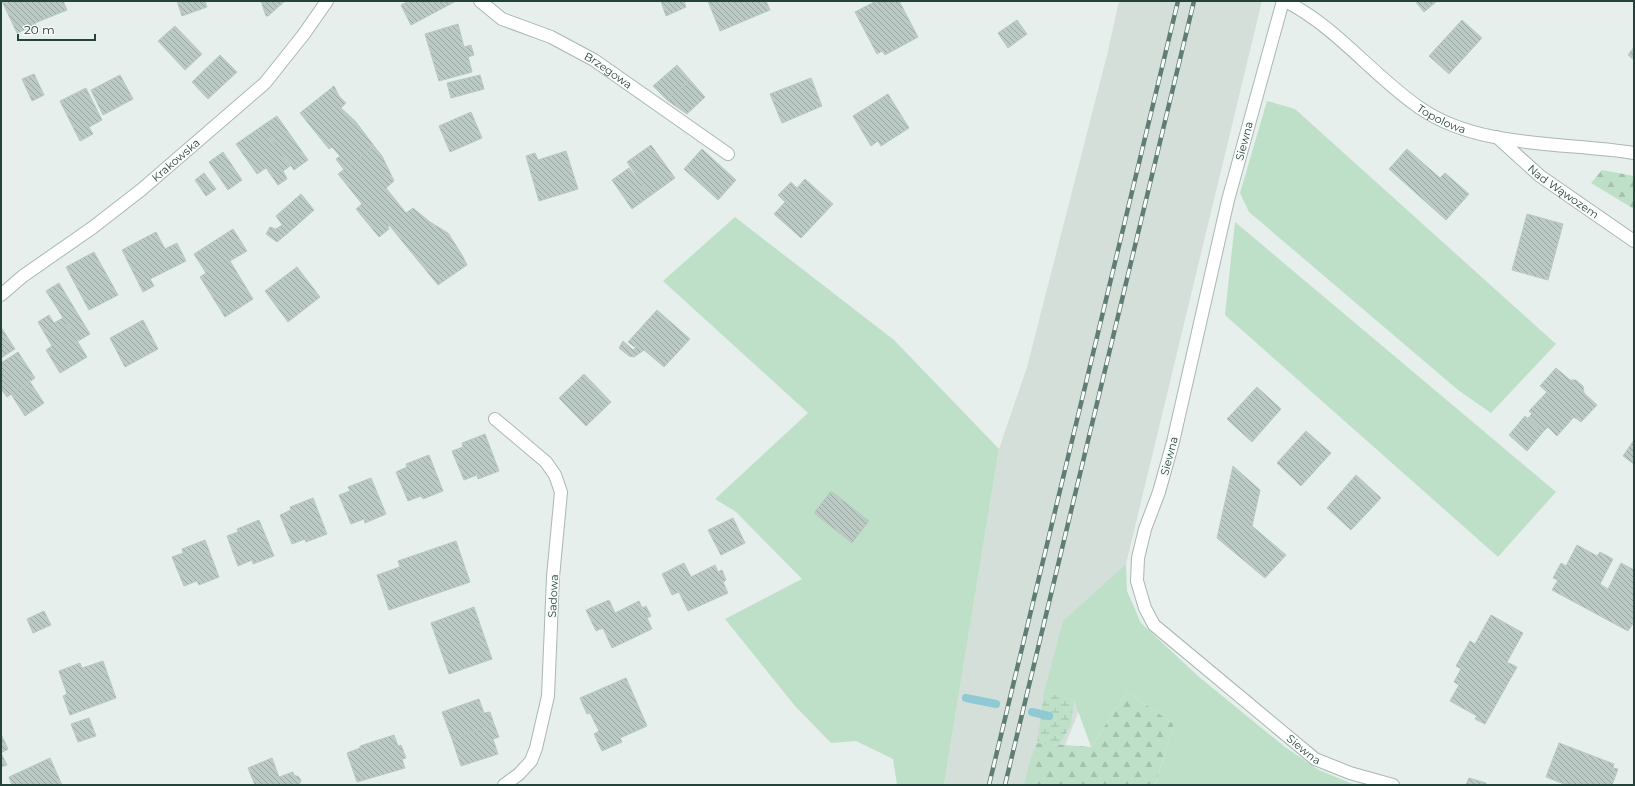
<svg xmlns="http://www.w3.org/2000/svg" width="1635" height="786" viewBox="0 0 1635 786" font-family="Montserrat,sans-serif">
	<defs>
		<pattern id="forest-firs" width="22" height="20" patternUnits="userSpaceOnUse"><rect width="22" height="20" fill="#bfe0c8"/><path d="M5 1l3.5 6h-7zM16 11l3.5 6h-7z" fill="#a4c1ad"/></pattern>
		<pattern id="wetland-marsh" width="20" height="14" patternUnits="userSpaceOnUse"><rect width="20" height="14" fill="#bfe0c8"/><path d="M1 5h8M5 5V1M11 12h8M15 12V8" fill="none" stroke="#a4c1ad"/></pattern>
		<pattern id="building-back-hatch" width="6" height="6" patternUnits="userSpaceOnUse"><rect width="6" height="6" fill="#bbcac4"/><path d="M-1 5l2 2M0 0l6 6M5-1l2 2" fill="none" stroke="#98a6a0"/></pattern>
	</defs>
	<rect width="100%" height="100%" fill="#e6efeb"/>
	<polygon fill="#d4dfda" points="1119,1 1262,1 1126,564 1089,686 1049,785 944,785 999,449 1027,367 1107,55"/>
	<g fill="#bfe0c8">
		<polygon points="1267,101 1295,109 1556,344 1491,413 1458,390 1249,212 1240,193"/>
		<polygon points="735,217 894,340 999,449 944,785 897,785 893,759 856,741 831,743 795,706 725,619 802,579 736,512 715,499 808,413 663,281"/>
		<polygon points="1235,222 1556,492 1498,557 1225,315"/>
		<polygon points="1126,564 1127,591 1141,623 1198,676 1285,747 1319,770 1355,785 1155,785 1174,724 1127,692 1091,747 1074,700 1044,692 1063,621"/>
		<polygon points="1030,760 1038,785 1024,785"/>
	</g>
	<g fill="url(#forest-firs)">
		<polygon points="1602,170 1634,176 1634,209 1591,183"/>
		<polygon points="1127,692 1174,724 1155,785 1038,785 1030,760 1037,743 1091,747"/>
	</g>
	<polygon fill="url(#wetland-marsh)" points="1044,692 1074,700 1071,725 1059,745 1037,743"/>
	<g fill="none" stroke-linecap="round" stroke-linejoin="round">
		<g stroke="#8ec9d4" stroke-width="8">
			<polyline points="966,698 996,704"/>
			<polyline points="1032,712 1049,716"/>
		</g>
	</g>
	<g fill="url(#building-back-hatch)" stroke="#b8c9c2">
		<polygon points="2,1 63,1 67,10 35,23 36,25 17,33"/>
		<polygon points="177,1 205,1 207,7 182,16"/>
		<polygon points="261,1 285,1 268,16 266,16"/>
		<polygon points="409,1 456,1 411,25 401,5"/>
		<polygon points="661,1 684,1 686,7 666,16"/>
		<polygon points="708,1 766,1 770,10 720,31"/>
		<polygon points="876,1 899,1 918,37 885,55 882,51 877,54 855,12"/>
		<polygon points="1415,1 1437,1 1424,12"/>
		<polygon points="1017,20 1027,34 1008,48 998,33"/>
		<polygon points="1462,20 1482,38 1449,74 1429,56"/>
		<polygon points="458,24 464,47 471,45 474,55 468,57 472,72 439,81 425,34"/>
		<polygon points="175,26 202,54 185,70 158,41"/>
		<polygon points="1634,47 1634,60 1628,55"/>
		<polygon points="220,55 237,72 208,99 192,82"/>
		<polygon points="677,65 690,80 667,100 653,86"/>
		<polygon points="34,74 44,95 32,101 22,79"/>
		<polygon points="120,75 133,99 103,115 91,90"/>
		<polygon points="480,75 484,89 451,98 447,83"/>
		<polygon points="811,78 822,106 782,123 770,94"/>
		<polygon points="690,80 705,97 687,114 667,100"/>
		<polygon points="334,86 339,96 346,103 341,108 356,122 374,146 344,170 336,159 340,156 332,147 329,149 300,113"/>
		<polygon points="86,88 102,120 89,127 93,134 80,141 60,101"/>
		<polygon points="888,94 909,128 881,146 878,141 871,146 853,116"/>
		<polygon points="471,112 482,138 450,152 439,126"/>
		<polygon points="277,116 308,160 294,170 262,126"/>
		<polygon points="262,126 290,166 283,171 287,179 278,185 266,168 257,174 236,144"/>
		<polygon points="651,145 675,178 650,196 627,162"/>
		<polygon points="374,146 382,156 394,181 386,188 406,213 413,208 430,222 448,233 462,255 467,265 438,285 389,225 388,227 389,229 379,237 356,209 362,204 338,174"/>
		<polygon points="702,149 736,180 718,200 684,169"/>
		<polygon points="1407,149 1440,178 1445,173 1469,194 1446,220 1389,169"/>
		<polygon points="566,151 578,189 539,201 526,156 535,153 538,160"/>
		<polygon points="223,152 242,180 228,190 209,162"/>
		<polygon points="629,168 650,196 632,209 612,180"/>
		<polygon points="204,173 216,189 206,196 195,180"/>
		<polygon points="805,179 833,204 801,238 774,214 785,202 778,195 791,182 797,188"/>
		<polygon points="301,194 314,210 288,233 276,216"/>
		<polygon points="1527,214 1563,224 1548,280 1512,270"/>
		<polygon points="282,225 288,233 277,242 266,234 270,227 276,229"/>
		<polygon points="233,229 247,251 230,261 253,299 225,317 200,277 206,273 194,254"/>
		<polygon points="156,232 165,249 177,243 186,261 150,279 154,286 143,292 122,250"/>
		<polygon points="94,252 118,295 89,310 66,267"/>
		<polygon points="297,267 320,297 288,322 265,291"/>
		<polygon points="59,283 90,334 78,341 46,291"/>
		<polygon points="657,310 690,339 664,367 644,350 634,357 629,356 619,348 623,341 633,350 636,348 628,342"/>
		<polygon points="49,315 54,323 63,318 87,357 60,373 46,350 52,346 38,322"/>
		<polygon points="143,320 158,349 125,367 110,338"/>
		<polygon points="1,327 15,349 1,358"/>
		<polygon points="18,352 35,378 7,397 1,389 1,363"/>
		<polygon points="1556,368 1570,380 1576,380 1583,386 1584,393 1597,405 1581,422 1574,417 1557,436 1548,427 1543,432 1528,418 1532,414 1529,411 1547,392 1540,386"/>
		<polygon points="584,374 611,402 586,426 559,398"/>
		<polygon points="30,382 44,403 25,416 11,394"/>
		<polygon points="1257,387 1281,409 1252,442 1227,419"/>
		<polygon points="1525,416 1543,432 1527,451 1509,435"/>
		<polygon points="1306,431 1331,453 1301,486 1277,463"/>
		<polygon points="485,434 499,471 478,479 477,475 464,480 452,451 463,447 462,443"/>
		<polygon points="1634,440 1634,464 1623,456"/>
		<polygon points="429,455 443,491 423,499 421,496 408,501 396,472 407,467 406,464"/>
		<polygon points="1233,466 1260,490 1252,526 1286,555 1265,578 1217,538"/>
		<polygon points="1356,475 1381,498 1351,530 1327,508"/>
		<polygon points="371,478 386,514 365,523 364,519 351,524 339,495 350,491 348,487"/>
		<polygon points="831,491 869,521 852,543 814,513"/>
		<polygon points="313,498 327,534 306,542 305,539 292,544 280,515 291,510 290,507"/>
		<polygon points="733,518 745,543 721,555 708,530"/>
		<polygon points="259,520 274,556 253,564 252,560 238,566 227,536 238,532 237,529"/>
		<polygon points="205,540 219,577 199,585 197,581 184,586 172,557 183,553 182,549"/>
		<polygon points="456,541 470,582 389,610 377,575 400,567 398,561"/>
		<polygon points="1577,545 1597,556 1600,552 1613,559 1600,584 1608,589 1621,563 1634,570 1632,575 1634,576 1634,622 1628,631 1552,590 1558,580 1553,578 1561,563 1566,566"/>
		<polygon points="684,563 691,577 715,565 718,572 722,570 726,580 723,582 728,593 688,611 679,592 672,595 662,574"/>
		<polygon points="609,600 615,613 639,601 642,608 646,606 651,616 647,618 652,629 612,648 603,628 596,631 586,610"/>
		<polygon points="474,607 492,659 449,674 431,623"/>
		<polygon points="44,611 51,625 33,633 27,619"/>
		<polygon points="1491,615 1523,633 1507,662 1517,667 1485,724 1475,719 1477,716 1450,701 1459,685 1454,682 1461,669 1456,666 1470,641 1475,644"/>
		<polygon points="103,661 116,698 70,715 63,696 67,694 59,671 80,663 82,668"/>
		<polygon points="626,678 647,726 620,738 622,742 602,751 594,734 599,731 590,713 587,714 580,698"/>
		<polygon points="479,699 484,713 490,712 494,724 452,739 442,712"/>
		<polygon points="89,718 96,736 78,742 71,724"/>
		<polygon points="494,724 499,737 493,739 498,754 461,766 452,739"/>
		<polygon points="394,735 398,746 401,745 406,758 402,759 405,768 357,782 347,753 360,748 360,746"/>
		<polygon points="2,736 8,749 1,753 1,737"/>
		<polygon points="1559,743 1614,764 1613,768 1618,769 1612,785 1567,785 1546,777"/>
		<polygon points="1,753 7,765 1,767"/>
		<polygon points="50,758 62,785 12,785 9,777"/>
		<polygon points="272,758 279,777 293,772 294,775 299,777 301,781 299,785 255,785 248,768"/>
		<polygon points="1469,778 1486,783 1486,785 1466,785"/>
	</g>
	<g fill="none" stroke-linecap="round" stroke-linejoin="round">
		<defs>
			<g id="minor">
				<path id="s1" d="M480 1 502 19 551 37 594 60 728 154"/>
				<path id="s2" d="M1283 1 1228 200 1173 442 1159 492 1145 529 1138 558 1137 581 1145 608 1154 625 1315 759 1350 773 1393 785"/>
				<path id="s3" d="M1285 1C1337 27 1372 75 1420 108 1479 149 1566 142 1634 153"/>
				<path id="s4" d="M1497 137 1540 176 1634 241"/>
				<path id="s5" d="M1 295 23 276 92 228 141 190 265 83 304 34 327 1"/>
				<polyline points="495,419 546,462 555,475 561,492 553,577 548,696 536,748 531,761 519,774 504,785"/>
			</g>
		</defs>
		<use href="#minor" stroke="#a8b8b2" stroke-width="14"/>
		<use href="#minor" stroke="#fff" stroke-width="12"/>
		<defs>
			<g id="rail">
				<polyline points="989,785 1178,1"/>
				<polyline points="1005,785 1194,1"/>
			</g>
		</defs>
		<use href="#rail" stroke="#5f7d75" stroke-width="4.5"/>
		<use href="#rail" stroke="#f7fbf9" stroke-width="3" stroke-dasharray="9" stroke-linecap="butt"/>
	</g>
	<g text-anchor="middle" stroke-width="3" stroke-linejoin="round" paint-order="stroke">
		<g font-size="11" fill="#24423a" stroke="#f7fbf9">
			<text dy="4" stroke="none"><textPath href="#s1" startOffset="147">Brzegowa</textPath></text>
			<text dy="4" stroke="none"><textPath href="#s3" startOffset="197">Topolowa</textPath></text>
			<text transform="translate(1244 141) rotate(-75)" y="4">Siewna</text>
			<text dy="4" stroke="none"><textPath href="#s5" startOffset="221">Krakowska</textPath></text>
			<text dy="4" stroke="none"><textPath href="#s4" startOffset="86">Nad Wąwozem</textPath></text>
			<text transform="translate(1169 456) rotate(-75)" y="4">Siewna</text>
			<text transform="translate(553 596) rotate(-87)" y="4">Sadowa</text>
			<text dy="4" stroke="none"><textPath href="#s2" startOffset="841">Siewna</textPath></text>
		</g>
	</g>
	<rect width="1635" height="786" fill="none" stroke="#24423a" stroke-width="4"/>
	<path d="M18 34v6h77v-6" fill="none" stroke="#24423a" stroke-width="2"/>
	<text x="24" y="34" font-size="12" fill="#24423a" stroke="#f7fbf9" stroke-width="3" paint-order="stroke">20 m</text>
</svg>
